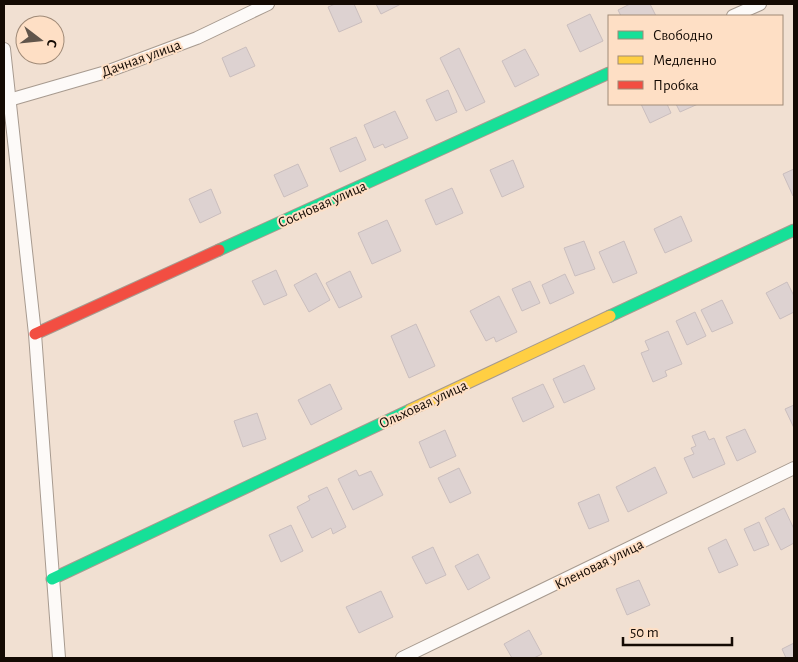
<svg xmlns="http://www.w3.org/2000/svg" width="798" height="662" viewBox="0 0 798 662" font-family="'Alegreya Sans',sans-serif">
	<rect width="100%" height="100%" fill="#f1e0d2"/>
	<g fill="#ddd2d1" stroke="#cabebe">
		<polygon points="335,4 354,4 362,22 339,32 328,7"/>
		<polygon points="376,4 401,4 381,14"/>
		<polygon points="630,4 650,4 656,16 621,16 618,10"/>
		<polygon points="590,14 603,41 580,52 567,25"/>
		<polygon points="246,47 255,66 230,77 222,58"/>
		<polygon points="459,48 485,102 466,111 440,58"/>
		<polygon points="525,49 539,75 515,87 502,61"/>
		<polygon points="448,90 457,112 436,121 426,100"/>
		<polygon points="641,104 667,104 671,113 650,123"/>
		<polygon points="676,104 698,104 680,112"/>
		<polygon points="395,111 408,138 385,148 383,144 374,148 364,125"/>
		<polygon points="356,137 366,160 340,172 330,148"/>
		<polygon points="513,160 524,187 502,197 490,170"/>
		<polygon points="298,164 308,186 284,197 274,175"/>
		<polygon points="794,169 794,196 793,196 783,174"/>
		<polygon points="452,188 463,213 436,225 425,200"/>
		<polygon points="211,189 221,213 200,223 189,199"/>
		<polygon points="681,216 692,241 665,253 654,229"/>
		<polygon points="387,220 401,251 372,264 358,233"/>
		<polygon points="584,241 595,269 575,276 564,248"/>
		<polygon points="624,241 637,273 613,283 599,252"/>
		<polygon points="276,270 287,295 264,305 252,281"/>
		<polygon points="350,271 362,297 339,308 326,283"/>
		<polygon points="316,273 330,300 309,312 294,285"/>
		<polygon points="565,274 574,293 550,304 542,285"/>
		<polygon points="530,281 540,303 522,311 512,289"/>
		<polygon points="787,282 794,296 794,312 780,319 766,293"/>
		<polygon points="499,296 517,332 496,342 494,337 486,341 470,311"/>
		<polygon points="722,300 733,323 712,332 701,310"/>
		<polygon points="695,312 706,336 687,345 676,321"/>
		<polygon points="416,324 435,366 409,378 391,336"/>
		<polygon points="668,331 682,364 665,371 667,376 653,382 641,353 649,350 645,341"/>
		<polygon points="584,365 595,389 564,403 553,379"/>
		<polygon points="330,384 342,409 311,425 298,400"/>
		<polygon points="543,384 554,407 523,422 512,398"/>
		<polygon points="794,405 794,428 785,409"/>
		<polygon points="257,413 266,439 243,447 234,421"/>
		<polygon points="745,429 756,452 737,461 726,437"/>
		<polygon points="445,430 456,456 430,468 419,442"/>
		<polygon points="705,431 709,440 714,438 725,464 693,478 684,458 694,454 691,448 696,446 692,436"/>
		<polygon points="655,467 667,493 628,512 616,487"/>
		<polygon points="459,468 471,493 450,503 438,478"/>
		<polygon points="356,470 359,476 371,471 383,495 353,510 338,479"/>
		<polygon points="327,487 346,527 333,534 331,528 312,538 297,507 310,500 308,496"/>
		<polygon points="599,494 609,521 589,529 578,503"/>
		<polygon points="784,508 794,529 794,543 781,550 765,518"/>
		<polygon points="759,522 769,545 754,551 744,529"/>
		<polygon points="291,525 303,551 281,562 269,535"/>
		<polygon points="726,539 738,565 719,573 708,548"/>
		<polygon points="433,547 446,575 426,584 412,557"/>
		<polygon points="478,554 490,578 468,590 455,566"/>
		<polygon points="639,580 650,605 627,615 616,589"/>
		<polygon points="381,591 393,617 359,633 346,607"/>
		<polygon points="529,630 542,654 534,658 512,658 504,644"/>
		<polygon points="794,643 794,658 786,658 782,649"/>
	</g>
	<g fill="none" stroke-linecap="round" stroke-linejoin="round">
		<defs>
			<g id="street">
				<polyline points="733,16 760,4"/>
				<polyline points="4,49 35,334 59,658"/>
				<polyline points="9,100 106,72 197,38 268,4"/>
				<polyline points="402,658 794,468"/>
			</g>
			<g id="fast">
				<polyline points="219,250 609,73"/>
				<polyline points="610,316 794,230"/>
				<polyline points="52,579 410,410"/>
			</g>
			<polyline id="slow" points="410,410 610,316"/>
			<polyline id="jam" points="35,334 219,250"/>
		</defs>
		<use href="#street" stroke="#a79a8f" stroke-width="14"/>
		<use href="#fast" stroke="#a79a8f" stroke-width="13"/>
		<use href="#slow" stroke="#a79a8f" stroke-width="13"/>
		<use href="#jam" stroke="#a79a8f" stroke-width="13"/>
		<use href="#street" stroke="#fdfaf8" stroke-width="12"/>
		<use href="#fast" stroke="#16e098" stroke-width="11"/>
		<use href="#slow" stroke="#ffcf43" stroke-width="11"/>
		<use href="#jam" stroke="#f24e42" stroke-width="11"/>
	</g>
	<g text-anchor="middle" stroke-width="4" stroke-linejoin="round" paint-order="stroke">
		<g font-size="15" fill="#140a03" stroke="#fedfc5">
			<text transform="translate(141 58) rotate(-20)" y="5">Дачная улица</text>
			<text transform="translate(322 204) rotate(-24)" y="5">Сосновая улица</text>
			<text transform="translate(423 404) rotate(-25)" y="5">Ольховая улица</text>
			<text transform="translate(599 564) rotate(-26)" y="5">Кленовая улица</text>
		</g>
	</g>
	<rect width="798" height="662" fill="none" stroke="#140a03" stroke-width="10"/>
	<rect x="608" y="15" width="175" height="90" fill="#fedfc5" stroke="#a08a77"/>
	<rect x="618" y="31" width="25" height="8" fill="#16e098" stroke="#a08a77"/>
	<text x="653" y="40" font-size="15" fill="#140a03">Свободно</text>
	<rect x="618" y="56" width="25" height="8" fill="#ffcf43" stroke="#a08a77"/>
	<text x="653" y="65" font-size="15" fill="#140a03">Медленно</text>
	<rect x="618" y="81" width="25" height="8" fill="#f24e42" stroke="#a08a77"/>
	<text x="653" y="90" font-size="15" fill="#140a03">Пробка</text>
	<g transform="translate(40 40) rotate(106)"><circle r="24" fill="#fedfc5" stroke="#a08a77"/>
	<path d="M0-4L9 19L0 12L-9 19Z" fill="#61554b"/>
	<text y="-8" font-size="14" font-weight="bold" text-anchor="middle" fill="#140a03">С</text>
	</g>
	<path d="M623 637v8h109v-8" fill="none" stroke="#140a03" stroke-width="2.5"/>
	<text x="630" y="637" font-size="15" fill="#140a03" stroke="#fedfc5" stroke-width="4" paint-order="stroke">50 m</text>
</svg>
